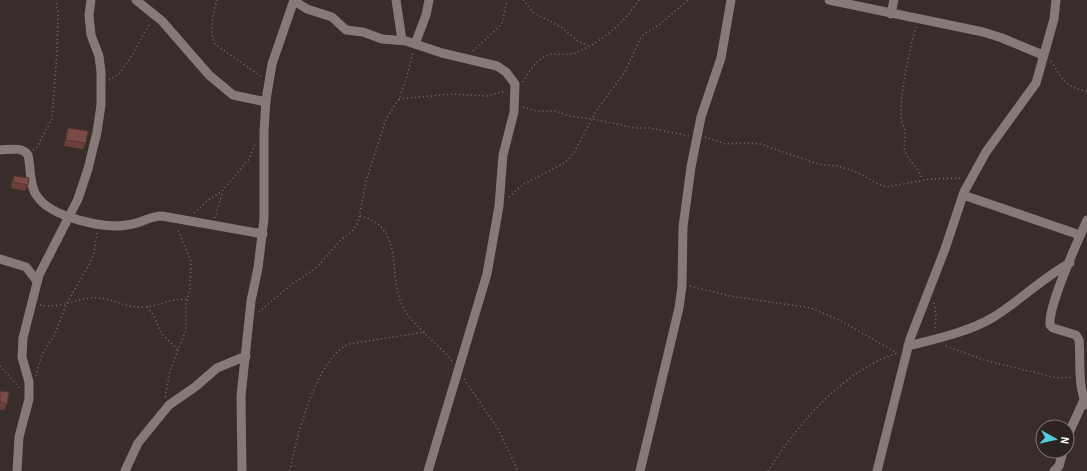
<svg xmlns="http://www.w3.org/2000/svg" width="1087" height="471" viewBox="0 0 1087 471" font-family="'Roboto Condensed',sans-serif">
	<rect width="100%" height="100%" fill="#382d2b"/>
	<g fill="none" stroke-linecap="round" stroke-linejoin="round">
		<g stroke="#79706e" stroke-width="1.5" stroke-dasharray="1 3" stroke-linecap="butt">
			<path d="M217 0C213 12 209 33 215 44L262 77"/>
			<polyline points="523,0 534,13 561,27 579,42 588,45"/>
			<path d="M916 27C909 51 900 94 901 118 901 122 904 126 905 130 906 137 903 144 905 151 909 163 919 167 922 179"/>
			<polyline points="473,51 502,24 507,0"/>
			<path d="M1051 61C1062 78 1064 87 1087 91"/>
			<polyline points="109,80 119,74 128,62 150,23"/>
			<path d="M523 82C531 68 540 53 557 54 564 54 569 55 575 53 601 43 624 23 639 0"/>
			<polyline points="399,99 452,94 487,96 506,91"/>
			<polyline points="523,107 536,111 555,111 569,116 593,119 635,128 650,128 689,136"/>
			<polyline points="705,137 725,144 744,143 760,144 812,162 824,165 838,166 859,173 878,184 887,187 930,179 962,178"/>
			<polyline points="33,150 37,147 52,119 57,53 58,12 56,0"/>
			<polyline points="509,197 522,185 566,162 575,151 595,113 626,70 639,41 644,34 659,25 688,0"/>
			<polyline points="194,213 207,201 222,191"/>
			<path d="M360 216C409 228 384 280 406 312 418 330 438 344 452 361"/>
			<polyline points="215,218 223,190 249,159 255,144"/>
			<polyline points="690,286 730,296 811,308 839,320 897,353"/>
			<polyline points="934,303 936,315 935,331"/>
			<path d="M40 305C60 309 72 300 91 298 109 296 122 307 139 307 156 308 170 298 188 299"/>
			<polyline points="147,307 154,316 161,333 178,350"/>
			<polyline points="259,312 292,284 317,267 340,241 352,231 358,223 366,181 386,119 399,99 407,76 413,52"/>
			<polyline points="946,346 984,360 1057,378 1073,377"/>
			<polyline points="0,366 20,388"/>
			<polyline points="36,376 42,354 54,336 66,305 90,263 94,253 97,232"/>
			<polyline points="464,379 498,429 518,471"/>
			<polyline points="165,397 170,371 186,330 186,304 190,289 191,261 177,228"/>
			<path d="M290 471C296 438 316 358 349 344L425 332"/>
			<path d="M768 471C800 422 840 373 897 353"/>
		</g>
		<g stroke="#867977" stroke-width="9">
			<polyline points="136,0 162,21 209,75 233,95 266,102"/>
			<polyline points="296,0 299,4 307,9 332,17 346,30 363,32 382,39 406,41 442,53 497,66 506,72 515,84 514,112 503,155 499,206 487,274 428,471"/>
			<polyline points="396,0 402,40"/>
			<polyline points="829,0 983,32 1002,38 1043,55"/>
			<polyline points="891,14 894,0"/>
			<polyline points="415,44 426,15 429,0"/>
			<path d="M0 150C9 150 22 146 28 155 31 167 29 186 37 196 50 217 104 229 127 225 140 224 149 216 162 216L263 234"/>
			<polyline points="963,195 1080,235"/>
			<path d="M1087 220C1078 241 1048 305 1050 325L1053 328 1076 335 1079 340C1081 360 1077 387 1087 405"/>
			<polyline points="0,259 26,267 37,281"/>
			<path d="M908 346C936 339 968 332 992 318 1020 301 1042 278 1070 263"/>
			<polyline points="1067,437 1084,400"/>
			<polyline points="17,471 19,437 29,399 29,382 22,357 23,338 39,275 78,199 88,169 97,132 101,105 101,72 99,56 91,35 89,15 91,0"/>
			<polyline points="125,471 138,443 169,405 195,387 217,368 246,356"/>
			<polyline points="242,471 241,396 251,301 258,268 264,219 264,131 266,100 272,64 294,0"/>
			<polyline points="640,471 679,308 682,286 683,227 691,167 701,117 721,58 731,0"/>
			<polyline points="877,471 910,339 945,249 964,192 986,152 1036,83 1054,19 1056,0"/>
			<polyline points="1054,471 1059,466 1063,451"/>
		</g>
	</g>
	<g fill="#6b403c">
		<polygon points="68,128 86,143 83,149 64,146 66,135"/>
		<polygon points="14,176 28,185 25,191 11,188 12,182"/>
		<polygon points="0,391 7,404 4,410 0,409"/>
	</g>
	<g fill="#7c4b46" stroke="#573431">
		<polygon points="68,128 88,131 86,143 66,140"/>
		<polygon points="14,176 29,178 28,185 13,182"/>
		<polygon points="0,391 9,392 7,404 0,402"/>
	</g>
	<g transform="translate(1055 439) rotate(98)"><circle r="19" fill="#2d2322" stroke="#7d7473"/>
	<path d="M0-3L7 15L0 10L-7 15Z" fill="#53cbda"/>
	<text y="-6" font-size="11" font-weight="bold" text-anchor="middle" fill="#f5eeed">N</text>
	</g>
</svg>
